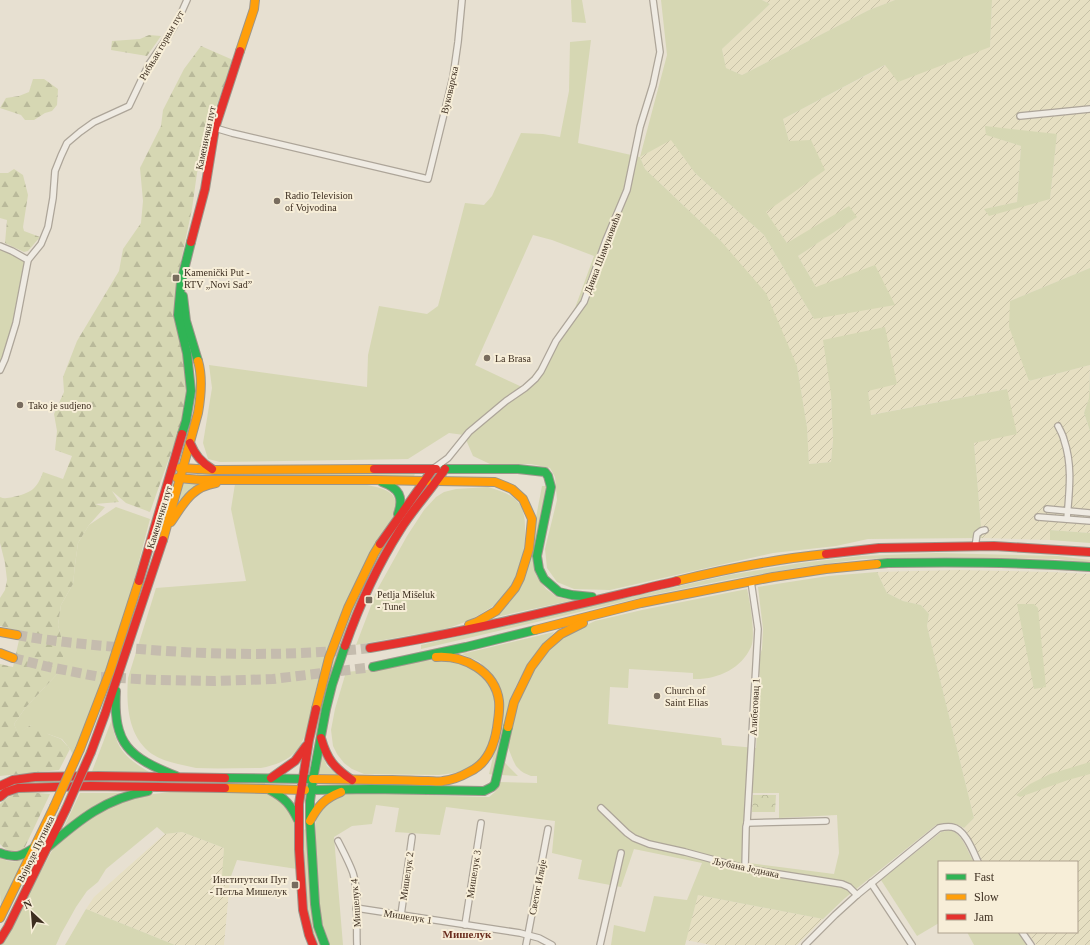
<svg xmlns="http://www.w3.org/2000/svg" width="1090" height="945" viewBox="0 0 1090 945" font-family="Georgia,serif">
	<defs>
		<pattern id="farmland-furrows" width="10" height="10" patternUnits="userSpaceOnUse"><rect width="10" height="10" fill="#e6dfc2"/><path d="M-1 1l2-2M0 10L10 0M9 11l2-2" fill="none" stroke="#c6c0a6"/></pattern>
		<pattern id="forest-firs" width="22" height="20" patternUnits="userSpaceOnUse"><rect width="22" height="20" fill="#d6d7b3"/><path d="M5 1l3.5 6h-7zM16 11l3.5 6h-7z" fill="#b9b99a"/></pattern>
		<pattern id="park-crowns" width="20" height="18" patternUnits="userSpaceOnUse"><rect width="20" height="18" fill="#d6d7b3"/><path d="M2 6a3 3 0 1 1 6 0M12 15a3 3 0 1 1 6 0" fill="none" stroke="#b9b99a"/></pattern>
	</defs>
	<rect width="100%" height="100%" fill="#e7e0d1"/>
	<g fill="url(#farmland-furrows)" fill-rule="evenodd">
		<polygon points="762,0 895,0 869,10 742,75 726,68 722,49 770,4"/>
		<path d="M992 0H1090V268L1010 301 1029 381 1090 365 1089 399 1084 413 1090 431V533L1050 530V540L982 538 974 442 1007 389 870 415 868 391 831 394 833 440 831 462 809 464 807 427 797 366 720 240 645 169 640 157 671 139 695 173 764 235 814 319 816 287 798 256 856 217 787 243 765 212 789 141 783 119 886 65 990 47ZM1057 134 1050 199 985 209 1017 202 1021 146 987 135Z"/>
		<polygon points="958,570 1051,572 1090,574 1090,945 1036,945 1027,932 1077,932 1077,862 983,862 967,832 964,828 974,818 927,626 929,614 921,605 903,601 887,593 877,572"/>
		<polygon points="182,832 224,848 223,876 230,879 224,945 175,945 86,909 94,897 165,834"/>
		<polygon points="698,895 823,919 797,945 711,945 686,940"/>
	</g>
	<g fill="#d6d7b3" fill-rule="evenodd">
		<polygon points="571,0 582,0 586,23 572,22"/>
		<path d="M661 0H762L770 4 722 49 726 68 742 75 869 10 895 0H992L990 47 898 82 885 65 783 119 789 141 811 140 825 170 766 212 787 243 849 206 857 217 798 256 816 287 875 265 895 305 814 319 764 235 695 173 671 140 640 157 645 169 720 240 766 293 797 366 807 427 809 464 831 462 833 440 831 394 823 340 885 327 897 384 868 391 871 415 1007 389 1017 434 974 443 982 538 868 539 836 546 773 553 610 590 574 589 557 582 547 568 545 549 557 500 555 477 550 468 531 464H490L473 456 464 435 449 433 408 459 220 462 208 459 203 443 212 388 209 365 367 387 368 355 379 306 427 314 438 306 465 203 484 205 492 196 521 133 543 134 560 137 569 91 570 42 591 40 578 143 640 157 667 55ZM533 235 552 240 594 256 575 308 534 374 522 387 475 365Z"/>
		<polygon points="985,126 1057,134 1050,199 989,216 984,209 1017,202 1021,146 986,135"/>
		<path d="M0 249 8 252 25 261V265C18 298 12 331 0 364Z"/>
		<polygon points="1090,268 1090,365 1029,381 1009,327 1010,301"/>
		<polygon points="1090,370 1090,431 1084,413 1089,398"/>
		<polygon points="415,473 414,477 197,477 197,474"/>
		<path d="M206 482C193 488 188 491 179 503L183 484Z"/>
		<path d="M235 484H362C375 487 395 488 396 504 398 517 359 587 351 603 338 629 325 656 317 685 312 704 310 729 300 746 291 760 276 765 261 768 240 768 218 769 196 768 190 767 184 765 178 764 169 762 160 759 152 754 128 737 126 705 128 678L156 588 246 581 231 509Z"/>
		<polygon points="542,486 546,486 532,557 536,575 546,589 557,597 574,600 491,618 514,596 524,580"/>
		<path d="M488 487C512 494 525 500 525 527 526 550 519 579 505 596 500 603 492 607 485 611 473 619 458 626 443 629 435 632 425 633 416 634 396 638 376 641 356 645L377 590 407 536 424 510 436 497 444 492 456 489Z"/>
		<polygon points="116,507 150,519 120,634 74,757 70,749 62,739 48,734 31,725 18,734 14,724 26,707 63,668 63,644 58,625 61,605 73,584 75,565 78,543 89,525"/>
		<path d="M400 519 402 520C391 539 379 559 369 579 344 628 328 682 317 736L314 735C322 698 332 662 345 627 358 589 379 553 400 519Z"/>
		<polygon points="1050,530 1090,533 1090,543 1050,540"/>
		<polygon points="936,553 1058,556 1090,560 1090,563 1058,559 937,557 862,559 802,567 731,579 652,595 421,649 421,645 586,607 729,575 801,563 861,556"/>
		<path d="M877 572 887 593 903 601 921 605 929 614 927 626 974 818 964 828C954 822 947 822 936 825L845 898 823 919 698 895 685 945H611L614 925 645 932 654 896 687 900 702 863 634 849 621 887 578 879 582 860 552 853 555 821 446 807 440 835 395 832 399 808 376 805 372 824 352 826 334 837 343 945H330L320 916 316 848V819L328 802 334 798 355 791 445 796 489 797 495 792 500 782 537 783V776H531L524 773 521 771 516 766 513 760 507 745 518 702 534 669 550 649 564 637 582 627 595 621 642 610 747 589C750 601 756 636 751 647 741 669 717 680 693 679V673L629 669 628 688 610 687 608 724 721 738 722 745 756 748 760 678 758 660 762 649 763 629 758 587 828 576ZM751 793H779V818L837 815 839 853 834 874 749 863Z"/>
		<polygon points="1017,604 1034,604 1038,608 1046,687 1034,689"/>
		<polygon points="554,632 528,663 515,688 493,775 489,774 503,715 490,676 480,662 462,654"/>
		<polygon points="442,659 464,663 474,669 489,684 495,700 491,744 476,765 466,770 454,773 439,775 364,774 352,769 344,763 337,754 333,746 331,730 335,709 346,672 377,669 416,662"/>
		<path d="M112 719C113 725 113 732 116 738 121 755 136 764 149 772L91 774Z"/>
		<polygon points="321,752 327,766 339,776 319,774"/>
		<polygon points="503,760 507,765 518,776 500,775"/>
		<polygon points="1090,762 1090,774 1068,780 1020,797 1016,795 1030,784 1050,774"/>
		<polygon points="44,780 265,782 265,785 43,783 20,784 0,793 1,789 19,782"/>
		<polygon points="186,790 260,790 284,799 297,824 297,869 237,860 230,879 222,876 224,848 182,832 165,834 157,827 106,869 98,882 87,891 76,907 61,934 56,945 0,945 10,929 54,847 93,817 119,802 138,796"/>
		<polygon points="80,793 125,793 63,829"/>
		<polygon points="306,829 312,913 317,939 320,945 317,945 315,939 308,913 303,830"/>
		<path d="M950 830C963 834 967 851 974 862H939V923L917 936 881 880 941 832Z"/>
		<path d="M0 858C11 863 15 862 25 859L1 906 0 893Z"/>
		<polygon points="86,909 175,945 65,945"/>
		<polygon points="967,932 1018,932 1027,945 974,945"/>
	</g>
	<g fill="url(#forest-firs)">
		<polygon points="149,35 161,36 147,56 111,50 112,41 140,39"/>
		<path d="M201 46 233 60 211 121 197 173 192 209 176 284 175 315 178 325 190 388 184 416 150 512 126 503 112 491 119 502 95 504 105 507 89 525 78 543 75 565 73 584 61 605 58 625 63 644V668L26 707 14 724 18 733 31 725 44 726 48 734 61 739 70 749 59 770 0 776V664L13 667 21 631 0 626V598L5 590 7 580 5 563 0 543V497C4 499 8 498 13 497 31 493 37 489 43 472L63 479 72 456 55 450 57 431 54 414 64 392 63 377 77 341 119 271 123 249 141 223 143 201 140 168 161 126 163 110 184 69Z"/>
		<polygon points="33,79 44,79 58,89 57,105 52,111 45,113 34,120 25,120 21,115 0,108 6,98 19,96 29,92"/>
		<polygon points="14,169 23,175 28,195 23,227 24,231 40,237 28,251 24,252 5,243 7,220 0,218 0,173 8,173"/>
		<path d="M24 792 50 794 24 849C13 852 8 853 0 844V804C7 797 14 793 24 792Z"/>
	</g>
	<polygon fill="url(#park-crowns)" points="753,795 776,795 775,812 752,812"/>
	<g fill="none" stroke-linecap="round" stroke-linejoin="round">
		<g stroke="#c5bcae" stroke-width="10" stroke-dasharray="10 5" stroke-linecap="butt">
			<path d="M17 635C50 641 83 644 116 647 200 655 286 657 370 648"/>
			<polyline points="13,658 49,667 100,677 157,680 214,681 273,679 373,667"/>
		</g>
		<defs>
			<g id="street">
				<polyline points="1020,116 1090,109"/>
				<polyline points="215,128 232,133 428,179 453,77 458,42 462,0"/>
				<polyline points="0,246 12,251 28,260"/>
				<polyline points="0,370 5,359 16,323 28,260 41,244 48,227 53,198 55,171 61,156 67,143 80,132 94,122 129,106 149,64 169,35 179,18 187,0"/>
				<path d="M1058 426C1060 430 1063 435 1064 440 1073 466 1069 493 1067 519"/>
				<polyline points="433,469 448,458 469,432 506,401 525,388 535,379 541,371 556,341 584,302 606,240 627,190 640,127 653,85 660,52 653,0"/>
				<polyline points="1047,509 1090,513"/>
				<polyline points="1038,517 1090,521"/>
				<polyline points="975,547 977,534 981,531 985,530"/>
				<polyline points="601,808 627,833 634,838 649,844 685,852 748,869 842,884 849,887 857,895"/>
				<polyline points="747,823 826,821"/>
				<path d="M338 841C343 851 349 862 353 873 359 893 356 924 357 945"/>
				<polyline points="745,868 746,827 747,823 758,629 751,581"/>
				<polyline points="871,883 912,945"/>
				<polyline points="356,908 520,933 539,938 552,945"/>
				<polyline points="401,915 412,837"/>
				<polyline points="465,925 481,823"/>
				<polyline points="1022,932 1031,945"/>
				<polyline points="526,945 548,829"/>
				<polyline points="600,945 621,853"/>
				<path d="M805 945 835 915 857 895 939 828C943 827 947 826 952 827 965 829 973 851 978 862"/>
			</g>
			<g id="fast">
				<polyline points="183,296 186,321 198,361"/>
				<polyline points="182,434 186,421 191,391 187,353 178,315 181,282 191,242"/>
				<polyline points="445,469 518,469 545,472 548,476 551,487 537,556 539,569 544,579 559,592 572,595 592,597"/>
				<path d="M382 482C399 488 404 497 398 514"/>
				<path d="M877 564 888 563C955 562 1023 562 1090 567"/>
				<polyline points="373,667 466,647 535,630"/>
				<path d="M116 691C113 745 129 757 176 776"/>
				<polyline points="225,778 308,779"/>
				<path d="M270 790C285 798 291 805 298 820"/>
				<polyline points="312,790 371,789 484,791 492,787 495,784 508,727"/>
				<path d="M48 847C79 820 106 798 148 791"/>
				<path d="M0 853C16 859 22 856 35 847"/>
				<polyline points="325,945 318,926 315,904 310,821 310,801 313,779 326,709 332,685 345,646"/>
			</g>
			<g id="slow">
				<polyline points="240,51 254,9 255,0"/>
				<polyline points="180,468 215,470 374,469"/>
				<polyline points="177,478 202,480 375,480 427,481"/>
				<polyline points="437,481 495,482 512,489 523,499 532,519 529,549 520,578 515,588 496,611 477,622 469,625"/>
				<path d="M171 522C184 503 191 487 216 483"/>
				<path d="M163 540 198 413C201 396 203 378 198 361"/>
				<path d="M677 581C726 569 776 559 826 554"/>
				<polyline points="535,630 641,603 773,577 826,569 877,564"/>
				<polyline points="0,632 17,635"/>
				<polyline points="0,653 13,658"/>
				<polyline points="316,709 329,658 348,608 374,554 380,544"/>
				<polyline points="508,727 514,702 531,667 546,647 561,634 583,623"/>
				<polyline points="80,749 110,671 139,581"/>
				<path d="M313 779C339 779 366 780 392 780 404 780 416 781 428 781 433 781 439 782 443 781 452 780 462 776 469 772 487 764 494 747 497 728 498 720 500 710 499 701 495 671 464 655 436 657"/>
				<polyline points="225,788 305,790"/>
				<path d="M310 821C318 806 325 798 341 792"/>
				<polyline points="0,918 54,807"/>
			</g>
			<g id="jam">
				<polyline points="191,242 205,189 215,128 240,51"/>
				<path d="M190 443C195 455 201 462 212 469"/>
				<polyline points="374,469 436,469"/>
				<polyline points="380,544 433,469"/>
				<polyline points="826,554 879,548 994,546 1090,552"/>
				<polyline points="139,581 182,434"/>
				<path d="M345 646C359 606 377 566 400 530 413 509 431 490 445 469"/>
				<path d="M370 648C473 631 575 605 677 581"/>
				<path d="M321 738C327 759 334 768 352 780"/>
				<polyline points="91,752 105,714 163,540"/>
				<polyline points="271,778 295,761 306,746"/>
				<polyline points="0,786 13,780 35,777 98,776 225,778"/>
				<polyline points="0,797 6,792 18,788 91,786 225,788"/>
				<polyline points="0,940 8,927 66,809"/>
				<polyline points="313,945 309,935 303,910 299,849 299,804 309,740 316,709"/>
			</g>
		</defs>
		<use href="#street" stroke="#ada599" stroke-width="8"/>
		<use href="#fast" stroke="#9c958a" stroke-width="10"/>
		<use href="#slow" stroke="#9c958a" stroke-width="10"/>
		<use href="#jam" stroke="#9c958a" stroke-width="10"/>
		<use href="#street" stroke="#efebe3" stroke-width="5.5"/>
		<use href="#fast" stroke="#30b455" stroke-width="8"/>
		<use href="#slow" stroke="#ff9f0a" stroke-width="8"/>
		<use href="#jam" stroke="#e5322d" stroke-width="8"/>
		<defs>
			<polyline id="slow-bridge" points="54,807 80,749"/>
			<polyline id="jam-bridge" points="66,809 91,752"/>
		</defs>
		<use href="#slow-bridge" stroke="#9c958a" stroke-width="10" stroke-linecap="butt"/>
		<use href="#jam-bridge" stroke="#9c958a" stroke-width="10" stroke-linecap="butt"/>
		<use href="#slow-bridge" stroke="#ff9f0a" stroke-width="8"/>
		<use href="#jam-bridge" stroke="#e5322d" stroke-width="8"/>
	</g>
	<g fill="#786c5e" stroke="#f7eed8" stroke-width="1.5">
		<circle cx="277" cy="201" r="4"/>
		<rect x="172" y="274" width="8" height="8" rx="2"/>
		<circle cx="487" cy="358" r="4"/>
		<circle cx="20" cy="405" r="4"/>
		<rect x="365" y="596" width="8" height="8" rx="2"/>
		<circle cx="657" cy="696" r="4"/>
		<rect x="291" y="881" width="8" height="8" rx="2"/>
	</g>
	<g text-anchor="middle" stroke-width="4" stroke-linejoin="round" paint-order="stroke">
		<g font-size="10" fill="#3d2e20" stroke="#f7eed8">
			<text transform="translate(161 45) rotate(-60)" y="4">Рибњак горњи пут</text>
			<text transform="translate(449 90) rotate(-77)" y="4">Вуковарска</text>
			<text transform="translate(205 138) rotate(-78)" y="4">Каменички пут</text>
			<text transform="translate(602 253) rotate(-69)" y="4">Динка Шимуновића</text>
			<text transform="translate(159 517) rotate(-73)" y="4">Каменички пут</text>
			<text transform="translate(754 707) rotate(-87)" y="4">Алибеговац 1</text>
			<text transform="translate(35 849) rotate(-64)" y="4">Војводе Путника</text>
			<text transform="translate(746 867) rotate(12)" y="4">Љубана Једнака</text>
			<text transform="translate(473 874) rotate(-81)" y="4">Мишелук 3</text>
			<text transform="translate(406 876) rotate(-82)" y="4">Мишелук 2</text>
			<text transform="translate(537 887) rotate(-79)" y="4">Светог Илије</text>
			<text transform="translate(355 903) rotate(-94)" y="4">Мишелук 4</text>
			<text transform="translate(408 916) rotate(9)" y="4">Мишелук 1</text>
		</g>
		<g font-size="10" fill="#3d2e20" stroke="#f7eed8" text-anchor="start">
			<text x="285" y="199">Radio Television<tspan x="285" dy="12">of Vojvodina</tspan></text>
			<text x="184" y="276">Kamenički Put -<tspan x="184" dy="12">RTV „Novi Sad”</tspan></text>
			<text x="495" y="362">La Brasa</text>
			<text x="28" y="409">Tako je sudjeno</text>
			<text x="377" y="598">Petlja Mišeluk<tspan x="377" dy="12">- Tunel</tspan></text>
			<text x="665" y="694">Church of<tspan x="665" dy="12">Saint Elias</tspan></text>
			<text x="287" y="883" text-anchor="end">Институтски Пут<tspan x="287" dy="12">- Петља Мишелук</tspan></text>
		</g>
		<g font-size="11" font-weight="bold" fill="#6b2e1e" stroke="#f7eed8">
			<text x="467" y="938">Мишелук</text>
		</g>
	</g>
	<rect x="938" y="861" width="140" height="72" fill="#f7eed8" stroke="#ada18e"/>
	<rect x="946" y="874" width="20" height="6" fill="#30b455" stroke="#ada18e"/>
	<text x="974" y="881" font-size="12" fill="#3d2e20">Fast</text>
	<rect x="946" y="894" width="20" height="6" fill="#ff9f0a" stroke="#ada18e"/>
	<text x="974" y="901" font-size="12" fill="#3d2e20">Slow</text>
	<rect x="946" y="914" width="20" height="6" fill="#e5322d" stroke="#ada18e"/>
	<text x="974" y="921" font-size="12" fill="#3d2e20">Jam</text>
	<g transform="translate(32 913) rotate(334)" stroke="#f7eed8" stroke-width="3" paint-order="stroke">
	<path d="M0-3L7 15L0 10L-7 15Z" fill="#3d2e20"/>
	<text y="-6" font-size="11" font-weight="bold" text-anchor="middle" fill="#3d2e20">N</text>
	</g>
</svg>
